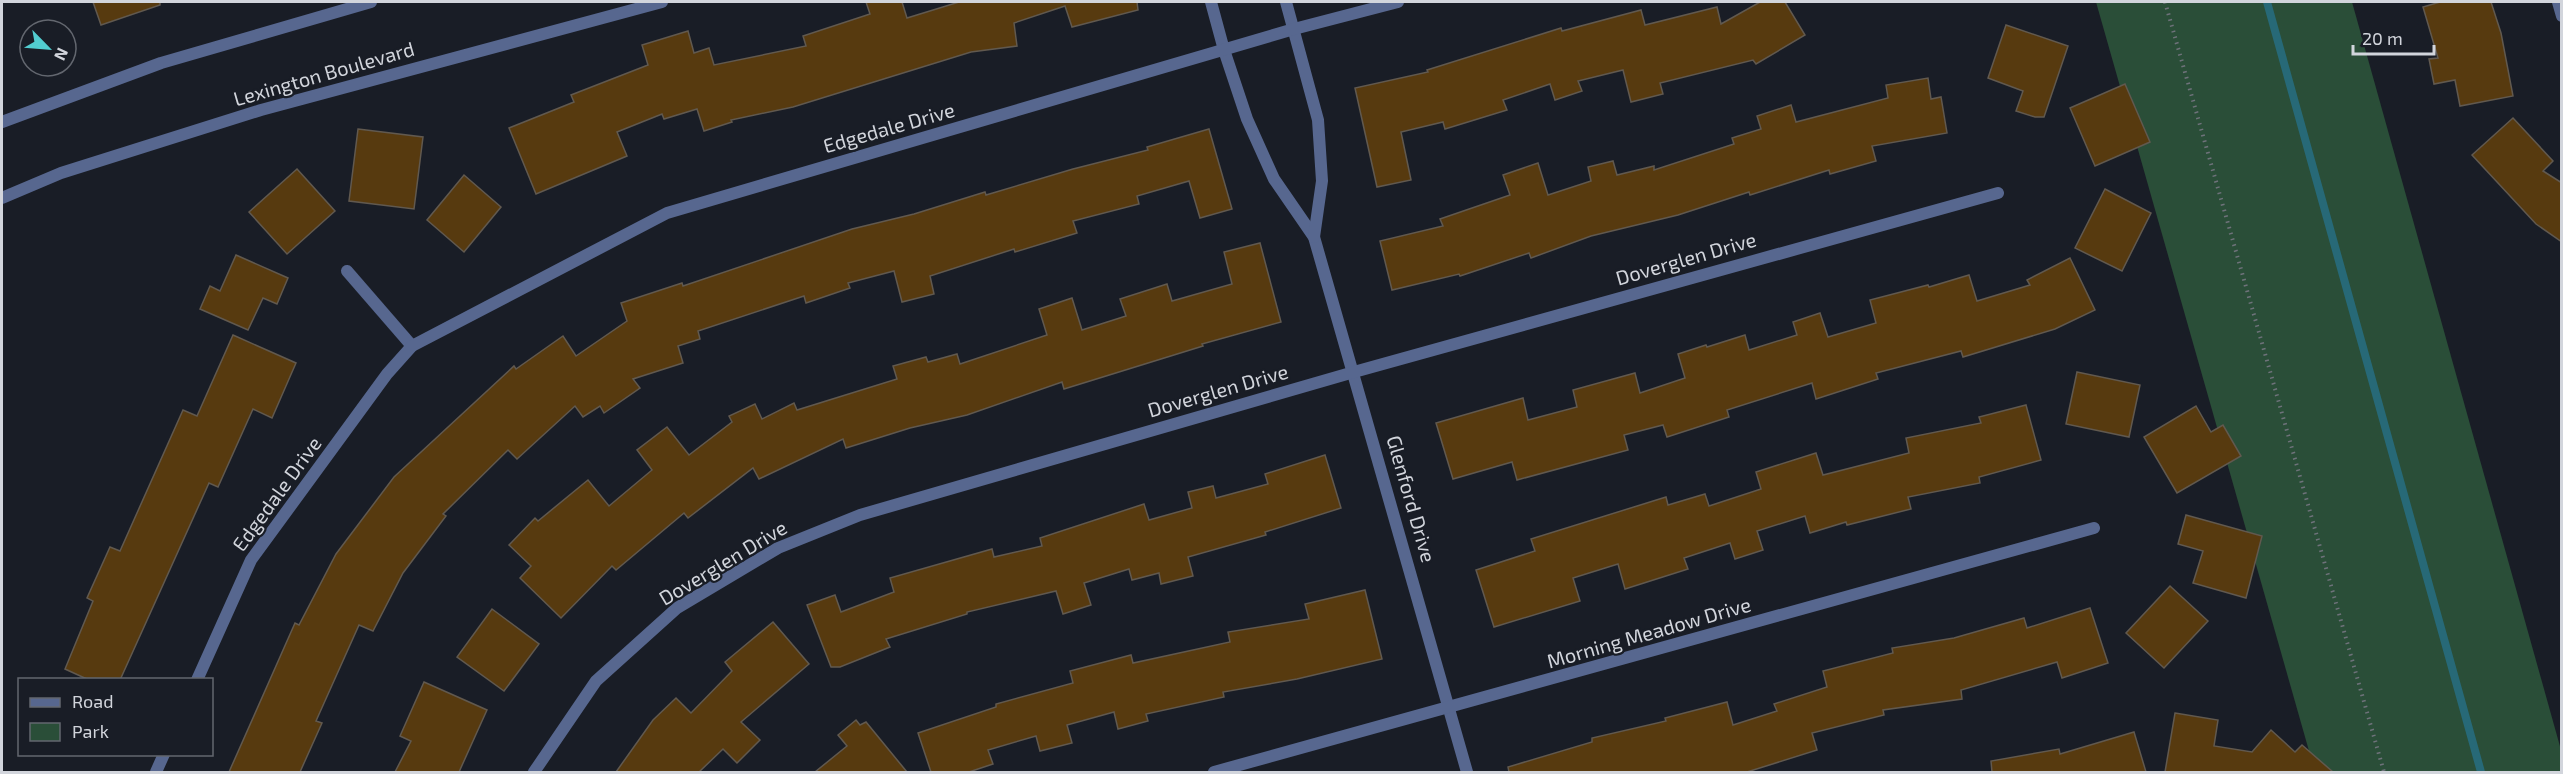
<svg xmlns="http://www.w3.org/2000/svg" width="2563" height="774" viewBox="0 0 2563 774" font-family="'Exo 2',sans-serif">
	<rect width="100%" height="100%" fill="#191d26"/>
	<polygon fill="#2a4e38" points="2096,2 2352,2 2561,750 2561,772 2315,772"/>
	<g fill="none" stroke-linecap="round" stroke-linejoin="round">
		<polyline stroke="#276977" stroke-width="8" points="2267,2 2481,772"/>
	</g>
	<g fill="#573a0f" stroke="#61594f" stroke-width="1.5">
		<polygon points="93,2 160,2 160,5 101,25"/>
		<polygon points="866,2 902,2 907,18 959,2 1137,2 1138,10 1072,27 1065,6 1014,23 1017,46 971,52 793,107 731,120 732,122 704,131 697,109 664,119 662,114 617,132 627,156 536,194 509,128 574,102 571,95 648,65 642,45 688,31 694,53 709,48 714,65 806,46 803,36 870,14"/>
		<polygon points="1760,2 1785,2 1805,35 1756,64 1753,60 1660,83 1663,94 1631,102 1623,70 1578,81 1582,91 1555,100 1550,84 1503,100 1507,110 1445,129 1443,122 1401,132 1411,180 1377,187 1355,88 1428,72 1427,70 1561,28 1562,31 1641,10 1645,25 1717,7 1721,24"/>
		<polygon points="2440,2 2491,2 2501,33 2513,96 2460,106 2455,80 2434,84 2429,59 2438,58 2423,7"/>
		<polygon points="2006,25 2068,46 2044,117 2035,117 2016,111 2023,91 1988,78"/>
		<polygon points="1928,78 1931,99 1941,97 1947,133 1872,146 1876,161 1830,174 1829,170 1750,195 1749,192 1678,215 1591,236 1531,258 1529,253 1460,276 1459,274 1392,290 1380,241 1443,226 1440,219 1510,195 1503,175 1538,163 1548,195 1591,181 1588,167 1613,161 1617,175 1654,166 1654,170 1734,144 1732,138 1761,129 1757,116 1791,105 1796,122 1888,98 1886,85"/>
		<polygon points="2125,84 2150,142 2095,166 2070,108"/>
		<polygon points="2513,118 2553,161 2543,171 2562,183 2562,242 2536,224 2472,155"/>
		<polygon points="358,129 423,137 414,209 349,201"/>
		<polygon points="1209,129 1232,209 1200,218 1189,181 1137,196 1139,204 1073,221 1077,233 1015,252 1014,249 930,276 934,294 902,302 894,271 848,283 850,288 806,303 804,296 698,331 700,339 678,346 683,363 633,379 640,388 604,413 600,406 583,417 575,406 517,459 508,450 443,514 446,516 403,573 373,631 359,625 316,721 322,723 300,772 229,772 295,623 299,625 336,554 394,477 514,366 516,369 563,336 576,356 627,321 621,303 682,283 683,286 852,229 914,214 985,192 986,195 1073,169 1148,150 1147,147"/>
		<polygon points="297,169 335,211 287,254 249,212"/>
		<polygon points="464,175 501,207 464,252 427,220"/>
		<polygon points="2105,189 2151,213 2122,271 2075,248"/>
		<polygon points="1260,243 1281,322 1202,344 1203,346 1064,389 1062,382 967,415 910,428 846,448 843,439 759,479 753,468 688,518 684,513 616,570 612,566 561,618 520,578 531,566 509,545 535,518 538,521 588,480 609,506 652,470 637,450 667,427 689,455 732,422 729,416 755,404 762,419 794,403 797,410 897,379 893,366 926,357 928,362 957,354 960,364 1047,335 1039,309 1072,298 1082,330 1126,316 1120,299 1167,284 1172,301 1232,284 1224,252"/>
		<polygon points="236,255 288,278 277,304 263,298 248,330 200,309 210,286 220,291"/>
		<polygon points="2070,258 2095,310 2055,329 1963,357 1961,351 1876,373 1878,379 1816,399 1812,383 1727,410 1729,417 1667,437 1663,425 1624,435 1628,450 1517,480 1512,462 1453,479 1436,423 1523,398 1528,420 1577,407 1573,390 1635,373 1640,393 1685,378 1678,354 1706,345 1707,347 1745,335 1749,350 1797,335 1793,322 1820,313 1828,337 1876,323 1870,300 1928,285 1929,287 1969,275 1977,301 2030,285 2027,280"/>
		<polygon points="233,335 296,363 272,418 253,409 218,487 209,483 120,680 89,680 65,669 93,601 87,598 110,547 120,551 183,410 197,416"/>
		<polygon points="2077,372 2140,385 2129,437 2066,424"/>
		<polygon points="2026,405 2041,460 1979,477 1980,483 1908,497 1911,509 1847,525 1846,522 1810,533 1805,516 1757,531 1763,550 1735,559 1730,543 1684,558 1688,569 1625,589 1618,564 1573,578 1580,601 1494,627 1476,570 1535,551 1531,539 1666,497 1668,505 1705,494 1709,506 1761,489 1756,472 1816,453 1823,475 1909,453 1906,438 1981,423 1979,417"/>
		<polygon points="2196,406 2211,432 2223,425 2241,456 2177,493 2144,437"/>
		<polygon points="1325,455 1341,508 1265,532 1266,535 1188,557 1193,576 1161,584 1159,573 1132,580 1129,569 1084,583 1091,605 1063,614 1056,591 967,612 967,614 886,639 890,647 840,667 831,667 807,605 835,595 841,612 894,592 890,578 992,549 994,557 1042,546 1040,538 1144,504 1149,520 1192,508 1188,492 1213,486 1216,498 1268,484 1265,474"/>
		<polygon points="2186,515 2262,536 2246,598 2193,583 2203,551 2178,544"/>
		<polygon points="2170,586 2208,621 2164,668 2126,633"/>
		<polygon points="1365,590 1382,659 1297,679 1223,692 1224,697 1146,714 1148,721 1118,729 1114,712 1067,725 1072,743 1040,751 1036,736 988,750 993,764 969,772 931,772 918,733 996,707 996,704 1073,683 1070,671 1131,655 1133,663 1230,642 1228,632 1309,619 1305,604"/>
		<polygon points="2090,608 2108,663 2062,678 2057,662 1961,690 1962,699 1883,710 1884,715 1812,733 1817,750 1747,772 1509,772 1508,767 1592,742 1592,738 1666,721 1665,718 1727,702 1733,725 1777,711 1774,704 1827,687 1823,671 1893,653 1892,648 1954,638 2024,618 2027,628"/>
		<polygon points="492,609 539,644 504,691 457,657"/>
		<polygon points="773,622 809,664 741,722 760,740 737,763 723,749 699,772 616,772 653,720 676,698 691,713 732,671 725,662"/>
		<polygon points="424,682 487,710 459,772 395,772 411,741 400,736"/>
		<polygon points="2175,713 2218,720 2214,746 2252,752 2271,730 2295,752 2302,745 2333,772 2165,772"/>
		<polygon points="856,720 860,725 866,722 907,772 815,772 847,746 838,735"/>
		<polygon points="2134,732 2146,772 1992,772 1991,761 2059,749 2060,754"/>
	</g>
	<g fill="none" stroke-linecap="round" stroke-linejoin="round">
		<polyline stroke="#6e727a" stroke-width="4" stroke-dasharray="1.5 4.5" stroke-linecap="butt" points="2165,2 2384,772"/>
		<g stroke="#57678f" stroke-width="12">
			<polyline points="1211,2 1224,50 1247,119 1274,179 1314,237 1467,772"/>
			<polyline points="1286,2 1318,120 1322,181 1314,237"/>
			<polyline points="2558,2 2562,16"/>
			<polyline points="347,271 412,346"/>
			<polyline points="197,680 251,560 387,374 412,346 667,213 1294,29 1398,2"/>
			<polyline points="156,772 164,754"/>
			<polyline points="534,772 596,681 677,608 778,548 860,515 1354,372 1998,193"/>
			<polyline points="1214,772 2094,528"/>
		</g>
		<g stroke="#57678f" stroke-width="12">
			<polyline points="2,122 161,63 371,2"/>
			<polyline points="2,198 61,173 261,110 662,2"/>
		</g>
	</g>
	<g text-anchor="middle" stroke-width="4.5" stroke-linejoin="round" paint-order="stroke">
		<g font-size="20" fill="#d2d5dc" stroke="#191d26">
			<text transform="translate(324 74) rotate(-16)" y="7">Lexington Boulevard</text>
			<text transform="translate(889 128) rotate(-16)" y="7">Edgedale Drive</text>
			<text transform="translate(1686 259) rotate(-16)" y="7">Doverglen Drive</text>
			<text transform="translate(1218 391) rotate(-16)" y="7">Doverglen Drive</text>
			<text transform="translate(277 494) rotate(-54)" y="7">Edgedale Drive</text>
			<text transform="translate(1411 499) rotate(74)" y="7">Glenford Drive</text>
			<text transform="translate(723 563) rotate(-31)" y="7">Doverglen Drive</text>
			<text transform="translate(1649 633) rotate(-16)" y="7">Morning Meadow Drive</text>
		</g>
	</g>
	<rect width="2563" height="774" fill="none" stroke="#d2d5dc" stroke-width="6"/>
	<rect x="18" y="678" width="195" height="78" fill="#191d26" stroke="#63676f" stroke-width="1.5"/>
	<rect x="30" y="698" width="30" height="9" fill="#57678f" stroke="#63676f" stroke-width="1.5"/>
	<text x="72" y="708" font-size="18" fill="#d2d5dc">Road</text>
	<rect x="30" y="723" width="30" height="18" fill="#2a4e38" stroke="#63676f" stroke-width="1.5"/>
	<text x="72" y="738" font-size="18" fill="#d2d5dc">Park</text>
	<g transform="translate(48 48) rotate(115)"><circle r="28" fill="#191d26" stroke="#63676f" stroke-width="1.5"/>
	<path d="M0-4.5L10 22L0 15L-10 22Z" fill="#52cdd0"/>
	<text y="-9" font-size="16" font-weight="bold" text-anchor="middle" fill="#d2d5dc">N</text>
	</g>
	<path d="M2353 45v9h81v-9" fill="none" stroke="#d2d5dc" stroke-width="3"/>
	<text x="2362" y="45" font-size="18" fill="#d2d5dc" stroke="#191d26" stroke-width="4.5" paint-order="stroke">20 m</text>
</svg>
